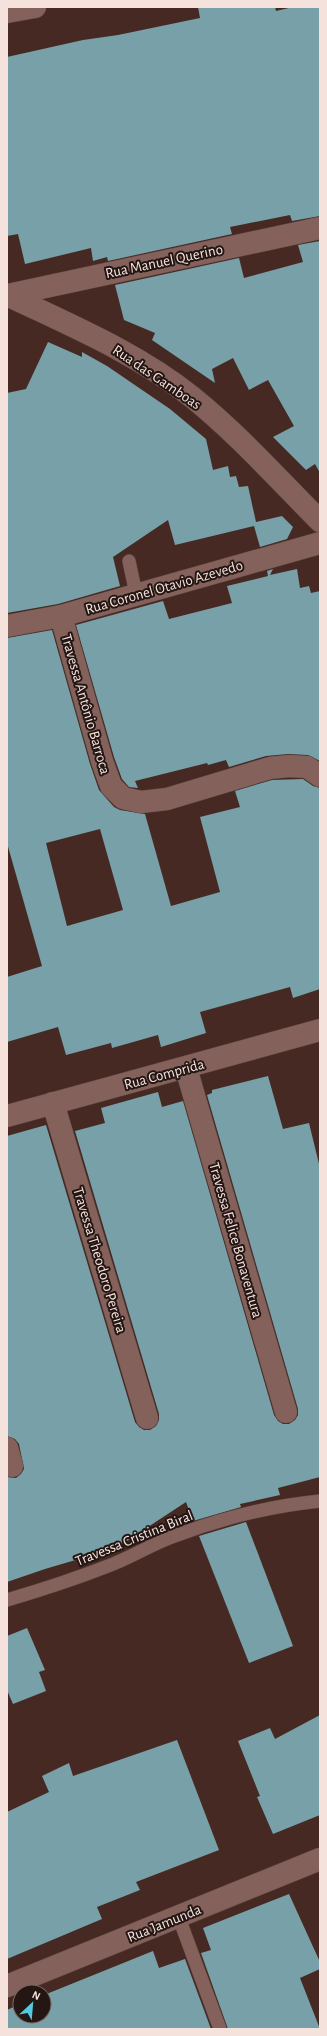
<svg xmlns="http://www.w3.org/2000/svg" width="327" height="2036" viewBox="0 0 327 2036" font-family="'Alegreya Sans',sans-serif">
	<rect width="100%" height="100%" fill="#472923"/>
	<g fill="#77a0a9" fill-rule="evenodd">
		<polygon points="198,7 275,7 276,11 293,7 320,7 320,216 292,221 290,215 230,227 232,234 108,261 107,257 93,261 91,248 25,264 18,234 7,236 7,57 83,40 118,35 200,18"/>
		<polygon points="320,241 320,473 315,464 306,470 273,437 294,426 268,380 249,390 233,358 212,369 215,383 152,340 155,333 124,320 115,285 239,258 244,278 303,262 298,245"/>
		<polygon points="48,342 82,357 82,352 107,366 170,409 206,439 213,470 228,466 230,477 236,476 239,487 248,486 256,522 282,516 293,527 287,539 260,547 254,526 175,545 168,520 113,557 120,586 58,604 7,613 7,393 26,389"/>
		<polygon points="273,569 270,575 297,569 300,588 309,586 311,593 320,591 320,761 308,755 288,754 266,756 229,767 226,760 208,765 207,763 135,781 138,788 129,787 122,779 114,757 76,625 163,601 169,619 232,603 227,586 268,576 267,571"/>
		<path d="M52 630 90 764 99 790 114 807 120 810 145 814 171 906 220 892 200 817 240 807 235 791 272 780 303 779 313 786 320 788V989L293 998 290 987 200 1012 206 1033 161 1047 158 1035 112 1048 111 1043 66 1055 58 1027 7 1042V977L42 966 7 843V638ZM100 829 123 910 67 926 46 843Z"/>
		<polygon points="268,1076 283,1129 309,1123 320,1168 320,1477 278,1488 280,1495 240,1504 241,1507 193,1521 186,1502 116,1548 45,1569 7,1582 7,1477 16,1478 21,1474 24,1469 19,1444 15,1439 7,1436 7,1136 46,1125 135,1422 139,1427 144,1430 150,1430 156,1426 159,1420 159,1414 75,1131 105,1123 101,1108 158,1092 162,1107 183,1101 274,1415 278,1421 283,1424 289,1424 295,1420 298,1415 298,1409 207,1095 212,1093 212,1090"/>
		<polygon points="246,1522 293,1646 249,1663 199,1536"/>
		<polygon points="27,1628 45,1670 39,1672 46,1691 13,1704 7,1690 7,1636"/>
		<polygon points="320,1715 320,1815 273,1834 257,1797 260,1796 238,1741 270,1728 275,1739"/>
		<polygon points="177,1740 219,1850 136,1882 140,1890 97,1907 102,1919 7,1959 7,1812 49,1792 42,1776 69,1763 73,1776"/>
		<polygon points="289,1894 320,1962 320,1969 300,1978 320,2029 228,2029 201,1953 211,1950 203,1928"/>
		<polygon points="153,1951 159,1968 185,1959 211,2029 7,2029 7,2010 20,2004 20,2016 44,2016 44,1995"/>
	</g>
	<g fill="none" stroke-linecap="round" stroke-linejoin="round">
		<defs>
			<g id="service">
				<polyline points="129,561 136,594"/>
				<path d="M7 1600C41 1590 75 1579 108 1566 130 1558 150 1545 172 1537 219 1519 270 1506 320 1501"/>
				<polyline points="179,1918 220,2029"/>
			</g>
			<g id="minor">
				<polyline points="7,12 35,7"/>
				<path d="M7 295C70 325 137 353 192 397 238 434 278 479 320 521"/>
				<polyline points="8,295 320,228"/>
				<polyline points="61,616 102,761 111,786 123,798 141,802 167,799 270,768 289,766 307,767 320,776"/>
				<polyline points="7,626 61,616 320,543"/>
				<polyline points="186,1068 286,1412"/>
				<polyline points="53,1103 147,1418"/>
				<polyline points="7,1116 320,1030"/>
				<polyline points="7,1448 12,1466"/>
				<polyline points="7,1986 320,1859"/>
			</g>
		</defs>
		<use href="#service" stroke="#614742" stroke-width="14"/>
		<use href="#minor" stroke="#614742" stroke-width="23"/>
		<use href="#service" stroke="#84625b" stroke-width="13"/>
		<use href="#minor" stroke="#84625b" stroke-width="22"/>
	</g>
	<g text-anchor="middle" stroke-width="4" stroke-linejoin="round" paint-order="stroke">
		<g font-size="15" fill="#f6e2dd" stroke="#231613">
			<text transform="translate(164 261) rotate(-12)" y="5">Rua Manuel Querino</text>
			<text transform="translate(157 377) rotate(34)" y="5">Rua das Gamboas</text>
			<text transform="translate(164 587) rotate(-16)" y="5">Rua Coronel Otavio Azevedo</text>
			<text transform="translate(86 704) rotate(74)" y="5">Travessa Antônio Barroca</text>
			<text transform="translate(164 1074) rotate(-15)" y="5">Rua Comprida</text>
			<text transform="translate(236 1240) rotate(74)" y="5">Travessa Felice Bonaventura</text>
			<text transform="translate(100 1260) rotate(73)" y="5">Travessa Theodoro Pereira</text>
			<text transform="translate(134 1538) rotate(-22)" y="5">Travessa Cristina Biral</text>
			<text transform="translate(164 1923) rotate(-22)" y="5">Rua Jamunda</text>
		</g>
	</g>
	<rect width="327" height="2036" fill="none" stroke="#f6e2dd" stroke-width="16"/>
	<g transform="translate(32 2004) rotate(26)"><circle r="19" fill="#231613" stroke="#776864"/>
	<path d="M0-3L7 15L0 10L-7 15Z" fill="#55cadf"/>
	<text y="-6" font-size="11" font-weight="bold" text-anchor="middle" fill="#f6e2dd">N</text>
	</g>
</svg>
